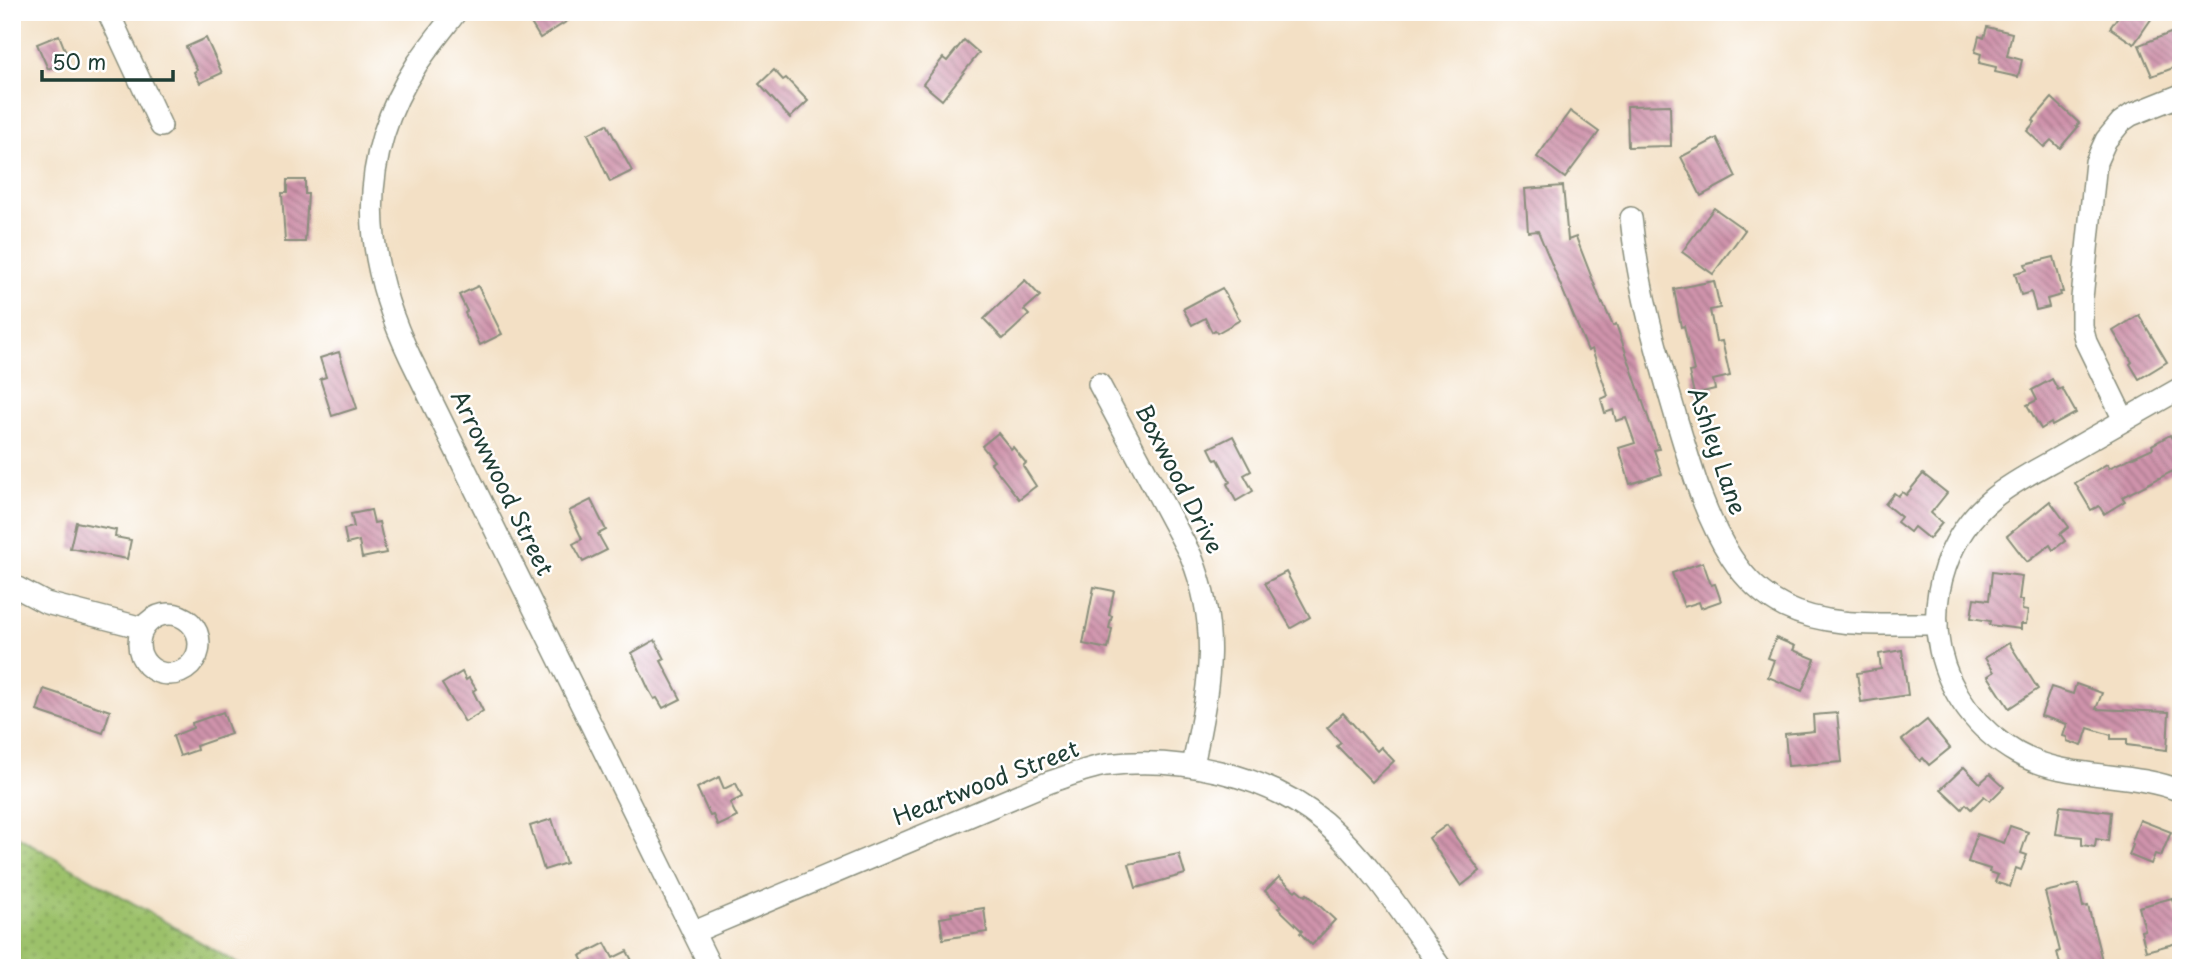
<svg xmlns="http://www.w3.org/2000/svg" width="2193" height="980" viewBox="0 0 2193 980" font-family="'Playpen Sans',sans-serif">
	<defs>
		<pattern id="park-dots" width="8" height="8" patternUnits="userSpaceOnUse" patternTransform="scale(1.75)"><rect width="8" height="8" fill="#9cc16b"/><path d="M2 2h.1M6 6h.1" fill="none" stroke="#7f9e59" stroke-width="1.8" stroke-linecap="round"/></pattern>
		<pattern id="building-back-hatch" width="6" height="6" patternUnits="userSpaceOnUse" patternTransform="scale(1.75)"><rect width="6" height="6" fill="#cf93ab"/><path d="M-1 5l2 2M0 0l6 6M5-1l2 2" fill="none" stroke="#a7798c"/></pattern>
	</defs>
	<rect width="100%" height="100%" fill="#fff"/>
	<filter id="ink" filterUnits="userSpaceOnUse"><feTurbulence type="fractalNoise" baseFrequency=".0143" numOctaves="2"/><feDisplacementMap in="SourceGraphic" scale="14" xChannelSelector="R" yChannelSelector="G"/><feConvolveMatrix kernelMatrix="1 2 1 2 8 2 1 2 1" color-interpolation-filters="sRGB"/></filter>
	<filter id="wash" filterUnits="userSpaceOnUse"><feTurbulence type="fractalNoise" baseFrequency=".00686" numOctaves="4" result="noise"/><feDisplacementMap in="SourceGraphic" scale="28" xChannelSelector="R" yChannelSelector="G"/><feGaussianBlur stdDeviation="1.57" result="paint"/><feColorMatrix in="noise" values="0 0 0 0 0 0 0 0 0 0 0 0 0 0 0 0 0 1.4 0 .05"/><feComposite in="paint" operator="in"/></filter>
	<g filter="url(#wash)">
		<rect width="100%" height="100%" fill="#f3e0c5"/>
		<polygon fill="url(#park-dots)" stroke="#5e7f50" stroke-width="2" points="12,833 245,968 12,968"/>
		<g id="blocks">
			<g fill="url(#building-back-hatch)">
				<polygon points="542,12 582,12 540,38 529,20"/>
				<polygon points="2121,12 2156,12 2134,44 2110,28"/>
				<polygon points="1987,27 2012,33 2007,56 2022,60 2018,77 1995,72 1996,67 1979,63 1981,54 1975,52 1979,36 1984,38"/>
				<polygon points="2181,29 2181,65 2152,76 2139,45"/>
				<polygon points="59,35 69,60 48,69 37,44"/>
				<polygon points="206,38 222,73 200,83 194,72 197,70 186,47"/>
				<polygon points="964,40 979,53 942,100 923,84 943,58 947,61"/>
				<polygon points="774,70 783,80 786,78 808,101 790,118 759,84"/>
				<polygon points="2052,98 2079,123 2076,126 2078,127 2060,148 2051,140 2044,147 2027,131 2035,122 2033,120"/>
				<polygon points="1670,105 1671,146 1628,147 1627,106"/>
				<polygon points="1570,111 1599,132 1565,178 1537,157"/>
				<polygon points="607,124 632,171 610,182 588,134"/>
				<polygon points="1717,138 1736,177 1701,196 1681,157"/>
				<polygon points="287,180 305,180 305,194 308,194 305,242 285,242 282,193 287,193"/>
				<polygon points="1563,186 1568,240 1576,237 1602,304 1603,303 1613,326 1616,324 1659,449 1654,450 1662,474 1630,484 1619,448 1635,443 1626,418 1616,421 1613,410 1605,413 1601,399 1608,396 1592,349 1588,351 1538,231 1528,232 1525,189"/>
				<polygon points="1714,208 1745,230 1713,274 1682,252"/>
				<polygon points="2054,257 2063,292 2060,292 2061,295 2047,299 2049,307 2036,310 2031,292 2021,295 2015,273 2027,270 2025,264"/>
				<polygon points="1025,280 1040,296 1024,310 1029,315 1003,339 984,319"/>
				<polygon points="1714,281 1720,308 1710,310 1716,342 1722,341 1730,376 1713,380 1715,389 1694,394 1689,372 1694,371 1684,326 1681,327 1674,289"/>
				<polygon points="478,286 502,334 480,345 465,313 467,311 459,295"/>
				<polygon points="1222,288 1240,320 1217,333 1215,330 1212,332 1205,318 1192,325 1183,309"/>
				<polygon points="2139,315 2167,362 2139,379 2130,364 2132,362 2113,331"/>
				<polygon points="339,352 357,408 332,416 320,379 326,377 320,358"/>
				<polygon points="2052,379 2058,390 2062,388 2076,413 2052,426 2051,423 2041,429 2027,405 2037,400 2032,390"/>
				<polygon points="998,433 1011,449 1013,447 1026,463 1023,466 1036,486 1019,499 991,463 994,461 982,446"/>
				<polygon points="2170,435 2181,455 2181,467 2122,497 2125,501 2104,514 2099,506 2091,510 2075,483 2107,464 2109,468 2153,448 2152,445"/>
				<polygon points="1233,436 1251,471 1244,475 1253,491 1236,501 1227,484 1230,482 1218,459 1215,460 1209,448"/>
				<polygon points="1923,474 1947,493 1931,513 1942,523 1929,539 1914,527 1910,532 1897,522 1901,517 1885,504 1894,493 1898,496 1902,492 1906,495"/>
				<polygon points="591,500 606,530 598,534 607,550 583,562 573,544 582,539 569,511"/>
				<polygon points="2050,501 2069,527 2060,534 2065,541 2053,550 2050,545 2027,562 2007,536"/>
				<polygon points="371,510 374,523 379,522 386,553 362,558 359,541 347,544 344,529 354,527 351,514"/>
				<polygon points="76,522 116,530 115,537 131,540 127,559 70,548"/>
				<polygon points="1703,562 1711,585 1715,584 1721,601 1701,608 1699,602 1684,607 1672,573"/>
				<polygon points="1286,572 1310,617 1291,628 1265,583"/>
				<polygon points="1992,572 2022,576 2019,600 2023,600 2022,610 2028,611 2026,624 2021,624 2021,629 1989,625 1990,621 1971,618 1974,598 1989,600"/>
				<polygon points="1094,587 1114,591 1109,615 1112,616 1109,628 1112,629 1108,649 1083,644"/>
				<polygon points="1776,638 1795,646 1793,650 1815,659 1802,691 1768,677 1774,660 1768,658"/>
				<polygon points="655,640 665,659 661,661 681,699 663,708 657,698 654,699 649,690 632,653"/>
				<polygon points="2009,643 2038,689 2009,708 1988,676 1994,672 1985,658"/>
				<polygon points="1902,650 1908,695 1861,702 1857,673 1881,669 1879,654"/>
				<polygon points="462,672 466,680 469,678 476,689 473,691 483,711 465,722 442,684"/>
				<polygon points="2076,684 2102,693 2096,709 2169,712 2167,750 2127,745 2127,739 2111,739 2111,735 2088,728 2082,746 2067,741 2067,737 2063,736 2067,724 2041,716 2051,687 2073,694"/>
				<polygon points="44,689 110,711 103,733 37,711"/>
				<polygon points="223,712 231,734 196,746 197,750 180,756 173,736 193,728 192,723"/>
				<polygon points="1343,713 1377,751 1381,747 1394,761 1372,782 1337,746 1341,743 1327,728"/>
				<polygon points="1837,713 1842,762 1788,766 1785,734 1814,731 1813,715"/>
				<polygon points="1927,720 1950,748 1929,765 1923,758 1920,761 1902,740"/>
				<polygon points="1964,767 1980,783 1990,774 2004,787 1990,801 1984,796 1971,809 1966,804 1962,809 1941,789"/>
				<polygon points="719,777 724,789 736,783 742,797 730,803 737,817 718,826 713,815 710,816 697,788"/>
				<polygon points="2060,806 2111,812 2108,841 2096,839 2095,847 2082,845 2082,837 2056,834"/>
				<polygon points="552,819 566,863 544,870 530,826"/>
				<polygon points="2140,820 2171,832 2161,856 2155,854 2151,864 2129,855 2133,845 2131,844"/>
				<polygon points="1447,825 1480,871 1461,886 1429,838"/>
				<polygon points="2010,826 2028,832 2021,853 2027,855 2021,870 2016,868 2010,887 1995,882 1998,875 1989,872 1990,869 1968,862 1977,834 2004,843"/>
				<polygon points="1179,854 1185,874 1136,888 1129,864"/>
				<polygon points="1279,877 1295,891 1297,889 1305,896 1307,894 1335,920 1312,945 1300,933 1302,931 1278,908 1281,906 1265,891"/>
				<polygon points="2078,884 2083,907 2088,906 2104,968 2061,968 2057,952 2060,951 2045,892"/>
				<polygon points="2172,898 2181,931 2181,942 2146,951 2141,931 2145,930 2139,907"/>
				<polygon points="984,908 987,932 943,939 940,918 952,916 951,913"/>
				<polygon points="605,943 613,958 627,951 636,968 586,968 580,956"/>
			</g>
		</g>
	</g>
	<g filter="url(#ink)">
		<use href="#blocks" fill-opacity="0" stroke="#898e7c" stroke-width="2"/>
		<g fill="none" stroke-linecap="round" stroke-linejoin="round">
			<defs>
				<g id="street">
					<polyline points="108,12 161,126"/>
					<path d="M456 12C443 29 429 46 417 64 354 161 363 259 411 359L711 968"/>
					<path d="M1631 218C1638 289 1658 356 1678 424 1692 470 1705 517 1731 557 1744 577 1763 596 1785 607 1830 629 1888 623 1937 624"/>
					<path d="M1099 384 1191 556C1222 633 1208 688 1193 766"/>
					<path d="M2181 388C2144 409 2107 430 2070 451 2045 466 2016 479 1993 498 1949 534 1928 594 1940 650 1950 694 1977 730 2017 753 2067 781 2129 770 2181 791"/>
					<polyline points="2124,420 2086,342 2082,327 2082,298 2096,162 2106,140 2121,122 2131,115 2181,95"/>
					<polyline points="12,585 46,603 143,628"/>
					<circle cx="169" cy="644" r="30"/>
					<path d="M694 932 1050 782C1068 776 1087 768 1106 765 1179 756 1267 774 1324 822 1371 863 1405 918 1441 968"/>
				</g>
			</defs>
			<use href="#street" stroke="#898e7c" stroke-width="24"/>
			<use href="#street" stroke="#fff" stroke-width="21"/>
		</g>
	</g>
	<g text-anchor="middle" stroke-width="5" stroke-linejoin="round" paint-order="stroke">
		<g font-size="23" fill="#1f3d34" stroke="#fff">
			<text transform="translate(1717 451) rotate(71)" y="8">Ashley Lane</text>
			<text transform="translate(1179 479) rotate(63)" y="8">Boxwood Drive</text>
			<text transform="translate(502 483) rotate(64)" y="8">Arrowwood Street</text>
			<text transform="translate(986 783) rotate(-21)" y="8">Heartwood Street</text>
		</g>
	</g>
	<rect width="2193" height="980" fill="none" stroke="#fff" stroke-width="42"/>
	<path d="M42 70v10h131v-10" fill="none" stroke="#1f3d34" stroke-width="3.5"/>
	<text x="52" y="70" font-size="21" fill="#1f3d34" stroke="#ffffff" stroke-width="5" paint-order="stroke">50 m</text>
</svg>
